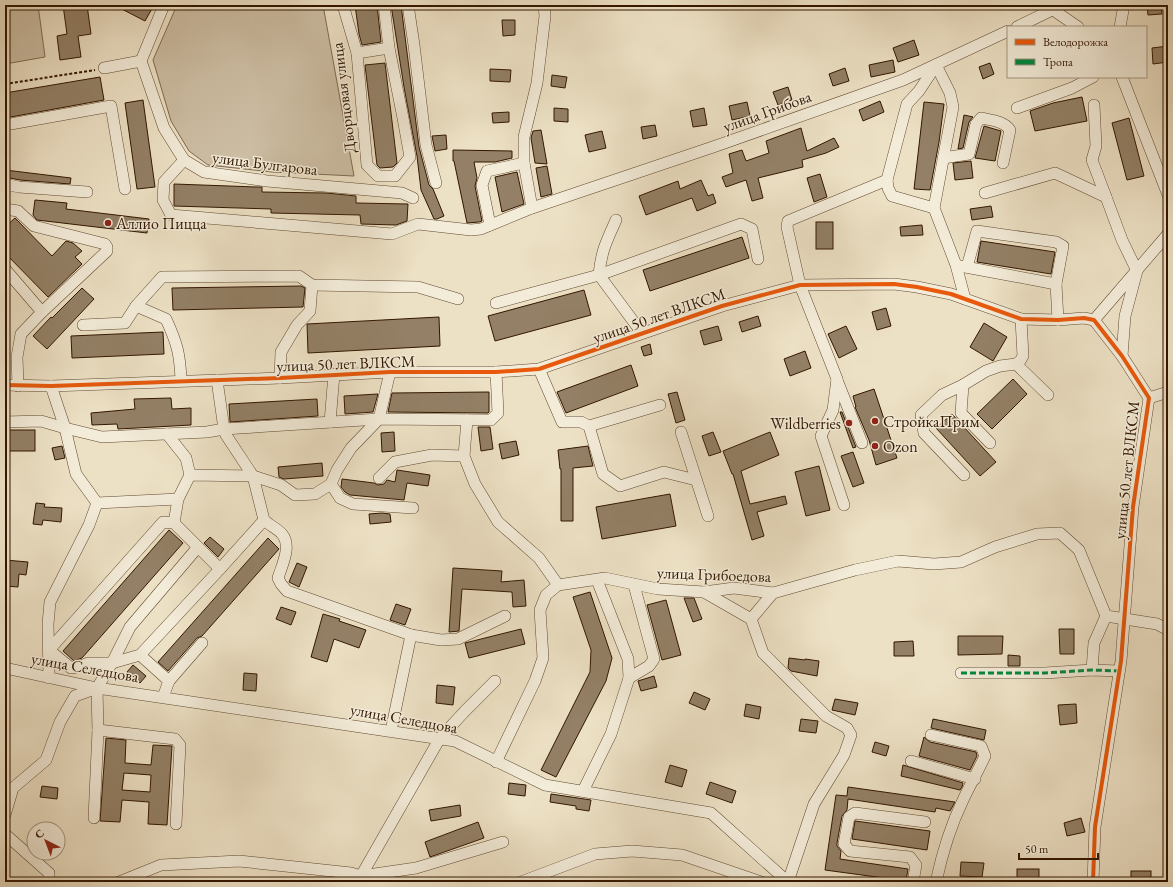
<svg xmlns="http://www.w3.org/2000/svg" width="1173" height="887" viewBox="0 0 1173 887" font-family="'EB Garamond',serif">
	<rect width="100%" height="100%" fill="#ede1c5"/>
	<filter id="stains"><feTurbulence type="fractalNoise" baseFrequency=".005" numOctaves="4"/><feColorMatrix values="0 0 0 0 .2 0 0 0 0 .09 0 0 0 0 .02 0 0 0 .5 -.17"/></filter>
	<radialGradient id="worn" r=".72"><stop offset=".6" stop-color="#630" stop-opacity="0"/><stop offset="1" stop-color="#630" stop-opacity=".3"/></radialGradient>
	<g fill="#cdbea4" stroke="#806a52">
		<polygon points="5,5 38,5 45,57 5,64"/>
		<polygon points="177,5 323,5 354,176 272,172 208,165 189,151 171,121 153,60"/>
	</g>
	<g fill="#938066" stroke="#321600" fill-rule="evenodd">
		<polygon points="63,5 87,5 91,34 78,36 81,57 60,60 57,36 67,34"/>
		<polygon points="114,5 154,5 145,21"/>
		<polygon points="355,5 377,5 381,42 362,45 359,34"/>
		<polygon points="391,5 401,5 419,147 429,185 433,189 444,216 437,219 434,219 421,190 417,156 404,87"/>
		<polygon points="1147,5 1161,5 1162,14 1148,15"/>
		<polygon points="502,20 515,20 515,35 503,36"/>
		<polygon points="914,40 919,55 898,62 893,48"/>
		<polygon points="1168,46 1168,62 1153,64 1152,48"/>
		<polygon points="893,60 895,72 871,77 869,65"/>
		<polygon points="385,63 397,163 393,167 380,168 377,165 365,65"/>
		<polygon points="990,63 994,74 983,79 979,67"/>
		<polygon points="845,68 849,81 833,86 829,74"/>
		<polygon points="490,69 511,70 510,82 490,81"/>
		<polygon points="552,75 567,77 565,88 551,86"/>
		<polygon points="100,77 104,100 5,118 5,93"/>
		<polygon points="788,87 792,100 778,105 773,92"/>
		<polygon points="1082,97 1087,121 1035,131 1030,111 1053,103"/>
		<polygon points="143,100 155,187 137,189 125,103"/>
		<polygon points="880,101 884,112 863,121 859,110"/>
		<polygon points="747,102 750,116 732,120 729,106"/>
		<polygon points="924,102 944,104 939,142 930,190 914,189"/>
		<polygon points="554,108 568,109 568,122 554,121"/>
		<polygon points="704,108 707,125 693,127 690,111"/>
		<polygon points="509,112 509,122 493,123 492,113"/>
		<polygon points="964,115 973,117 969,122 963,148 958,149"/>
		<polygon points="1129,118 1144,176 1127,180 1112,123"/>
		<polygon points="655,125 657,136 643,139 641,127"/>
		<polygon points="984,126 1001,131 995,161 975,158"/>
		<polygon points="801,128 807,151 834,138 839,147 826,153 802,160 803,167 758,178 763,198 752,201 746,180 726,187 722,177 733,173 729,154 742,150 746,161 769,153 766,141"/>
		<polygon points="541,130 547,164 535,163 531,138 533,131"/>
		<polygon points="602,131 606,148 589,152 585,135"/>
		<polygon points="446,135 447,149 435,151 432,136"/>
		<polygon points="453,150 512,151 512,158 495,162 474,162 477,178 475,186 482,221 479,222 467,223 454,161 453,161"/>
		<polygon points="971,161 973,178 955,180 953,163"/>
		<polygon points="547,166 552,194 541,197 536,168"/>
		<polygon points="5,170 71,178 70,184 20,180 5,177"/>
		<polygon points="517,172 524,204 502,212 495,177"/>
		<polygon points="820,174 827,197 814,202 807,178"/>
		<polygon points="701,180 708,196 713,194 716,203 697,211 692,198 646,215 639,196 678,181 680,189"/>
		<polygon points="174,184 256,187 262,187 262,192 326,193 356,196 356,203 408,204 407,221 396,225 361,224 360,215 271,213 271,209 174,206"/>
		<polygon points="35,200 67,203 66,209 149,219 147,233 37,220 33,215"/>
		<polygon points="991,206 993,217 972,220 970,209"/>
		<polygon points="15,218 52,256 66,241 73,243 82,251 75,257 82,264 48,297 5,253 5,227"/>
		<rect x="816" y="222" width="17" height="27"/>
		<polygon points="922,225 923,235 901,236 900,227"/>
		<polygon points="742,237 749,258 650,291 643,270"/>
		<polygon points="981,241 1055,252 1051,274 977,262"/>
		<polygon points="301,286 305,288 303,307 173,310 172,288"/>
		<polygon points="82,288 94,299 47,349 33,336 51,317 52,318"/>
		<polygon points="584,290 591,315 495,341 488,316"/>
		<polygon points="886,308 891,326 877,330 872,312"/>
		<polygon points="758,316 761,326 742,332 739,322"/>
		<polygon points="439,317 440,346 308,353 307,324"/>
		<polygon points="984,323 1007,337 993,361 970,347"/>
		<polygon points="718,326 722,340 704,345 700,331"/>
		<polygon points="846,326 857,349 839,358 828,334"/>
		<polygon points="163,332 164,354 72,358 71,336"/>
		<polygon points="650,344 652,354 644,356 641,347"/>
		<polygon points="805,351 811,368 790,376 784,359"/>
		<polygon points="631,365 638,386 566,413 557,392"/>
		<polygon points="1013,379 1027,394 992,429 977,414"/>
		<polygon points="874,389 897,458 876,465 869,440 855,407 856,407 853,396"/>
		<polygon points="489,392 489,412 488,413 388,412 392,393"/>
		<polygon points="677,392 685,420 676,423 668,394"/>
		<polygon points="378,394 373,412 345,414 344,396"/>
		<polygon points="171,398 172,409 191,408 191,425 118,429 117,424 92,425 91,413 135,409 134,399"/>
		<polygon points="317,399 318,416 230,422 229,404"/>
		<polygon points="840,412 842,412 856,447 853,448"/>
		<polygon points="952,414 996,462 980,476 936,428"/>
		<polygon points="478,427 490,427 493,449 481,451"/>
		<rect x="5" y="430" width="30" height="21"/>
		<polygon points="394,432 395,451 382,452 381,433"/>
		<polygon points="713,432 721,452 709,456 702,436"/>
		<polygon points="770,432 779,455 741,471 750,504 785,496 787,504 757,512 764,536 752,540 733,474 732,474 723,451"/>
		<polygon points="516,441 519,455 502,459 499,444"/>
		<polygon points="62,446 65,458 55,460 52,448"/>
		<polygon points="588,446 593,466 573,468 573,521 561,521 561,469 560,469 558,450"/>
		<polygon points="853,452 864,483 853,487 841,456"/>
		<polygon points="322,463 323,476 284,479 279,477 278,467"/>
		<polygon points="819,466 830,510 806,516 795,472"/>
		<polygon points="397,470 430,475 428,486 407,483 404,500 350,495 345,492 341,487 342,479 374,483 378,485 384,484 387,480 395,482"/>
		<polygon points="670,494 676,526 602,539 596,507"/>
		<polygon points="36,503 45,504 44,507 62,508 61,522 43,520 42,525 33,524"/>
		<polygon points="382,513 390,514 391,522 370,524 369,514"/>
		<polygon points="169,530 183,543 82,658 74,661 63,651"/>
		<polygon points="210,537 224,549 218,557 204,543"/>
		<polygon points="268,538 279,549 202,636 197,638 168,671 158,662"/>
		<polygon points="5,560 28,562 26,575 19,574 18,587 5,586"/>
		<polygon points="297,563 307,567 299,587 289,582"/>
		<polygon points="453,568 502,571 501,582 524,580 526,606 513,607 512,592 462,589 459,631 449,632"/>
		<polygon points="590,592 612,658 606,681 556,777 541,770 590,672 591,650 573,597"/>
		<polygon points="684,598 694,598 702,619 693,622"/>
		<polygon points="666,600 681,655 662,660 647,605"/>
		<polygon points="396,604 411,609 405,625 390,620"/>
		<polygon points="281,607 296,612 291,625 276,619"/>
		<polygon points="323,614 340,619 339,621 366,630 359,648 334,639 327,662 311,657"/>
		<polygon points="521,629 525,644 469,658 465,643"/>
		<polygon points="1059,629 1074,629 1074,654 1060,654"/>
		<polygon points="958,636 1003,636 1002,654 958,655"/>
		<polygon points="913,641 914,656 894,656 894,642"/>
		<polygon points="1008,655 1020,656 1020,666 1008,666"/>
		<polygon points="789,658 805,660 805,659 819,661 817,676 791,671 788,668"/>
		<polygon points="133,665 146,676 140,683 127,672"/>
		<polygon points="244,673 257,674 256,691 243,690"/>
		<polygon points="654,676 657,687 641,691 638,681"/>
		<polygon points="437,685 455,687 453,705 436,703"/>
		<polygon points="694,692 710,699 705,710 689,703"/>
		<polygon points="835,699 858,703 855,715 832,710"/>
		<polygon points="746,704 761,707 759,719 744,716"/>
		<polygon points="1076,704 1077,723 1060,725 1058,705"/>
		<polygon points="801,719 818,721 816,733 799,731"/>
		<polygon points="933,719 986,730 984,740 931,728"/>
		<polygon points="924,737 930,742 976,752 977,756 970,770 919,756"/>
		<path d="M106 738 126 740 125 763 151 765 153 745 172 746 167 825 148 824 149 802 122 800 120 822 100 821ZM124 773 151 775 150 792 122 790Z"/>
		<polygon points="875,742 889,746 886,756 872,752"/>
		<polygon points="670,765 687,770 682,787 665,782"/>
		<polygon points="903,765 963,783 962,787 960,790 901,776"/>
		<polygon points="710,782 736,791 732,803 706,794"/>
		<polygon points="509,783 526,785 525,796 508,794"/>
		<polygon points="42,786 58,788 57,799 40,797"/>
		<polygon points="848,787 955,802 950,811 936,808 935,812 848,799 847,810 842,816 837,843 837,846 841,851 840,859 908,869 906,881 825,870 836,795 847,796"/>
		<polygon points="551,794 591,800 589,811 576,809 576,806 550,802"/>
		<polygon points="460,805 461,816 431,821 429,810"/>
		<polygon points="1081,818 1085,832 1067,836 1064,823"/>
		<polygon points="855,821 930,831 927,850 852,839"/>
		<polygon points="478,822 484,838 430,857 425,842"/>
		<polygon points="961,862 984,863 982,877 960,876"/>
		<rect x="1017" y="869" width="22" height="13"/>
		<rect x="1131" y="871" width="20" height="11"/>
	</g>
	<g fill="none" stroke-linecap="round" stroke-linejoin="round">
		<defs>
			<g id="minor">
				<polyline points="164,5 141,61 164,128 184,160 204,172 267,181 402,193 413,198"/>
				<polyline points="343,5 357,53 367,165 378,176 395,176 410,157 403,118 389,48 384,5"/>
				<polyline points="408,5 414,45 426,145 436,183"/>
				<polyline points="1046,5 1078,27"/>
				<polyline points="1017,27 1062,5"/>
				<polyline points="1120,27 1124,5"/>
				<polyline points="357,53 389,48"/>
				<polyline points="936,65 950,93 953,107 934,208 956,265 965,299"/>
				<polyline points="104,68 141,61"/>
				<polyline points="1122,77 1168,195"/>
				<polyline points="1094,105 1096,146 1092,160 1106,197"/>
				<polyline points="1017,108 1072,88 1093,77"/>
				<polyline points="5,125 111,106 125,189"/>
				<path d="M943 158 969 154 976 124 981 118C991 120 1004 121 1010 130L1003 163"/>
				<polyline points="184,160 164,182 163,200 171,215 392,234 418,224 471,230 481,229 532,208 524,163 524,137 537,83 545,16 544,5"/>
				<polyline points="5,184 19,187 87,192"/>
				<polyline points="985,193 1055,173 1106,197 1122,240 1137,271 1125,316 1122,356"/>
				<polyline points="532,208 713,147 903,80 1008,31"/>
				<polyline points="934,208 892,196 888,188 887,180 907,104 919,91 936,65"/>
				<polyline points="5,209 18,211 34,226 105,244 107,247 107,251 42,312"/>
				<path d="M616 220C606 242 601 252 599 275L642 333"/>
				<polyline points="490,225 482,185 487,171 524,163"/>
				<polyline points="960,266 1056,284"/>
				<polyline points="967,267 977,231 1056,242 1063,246 1056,284 1058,320"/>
				<polyline points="5,269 42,312 21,334 17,357 18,386"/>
				<polyline points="496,303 599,275 741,224 752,229 758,259"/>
				<path d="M136 306 166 319C177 343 180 354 181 380"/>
				<polyline points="1094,320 1168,234"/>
				<polyline points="83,325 125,323 136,306 162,277 299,276 312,285 418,287 458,299"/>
				<polyline points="1016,364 1048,395"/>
				<polyline points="539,369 562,422 581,422 589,426 603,474 620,486 664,472 696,480"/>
				<polyline points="280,378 281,352 297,325 310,311 312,285"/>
				<polyline points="217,380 224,429 226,435 253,476 281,485 295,495 315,494 331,484 337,470 351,448 379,419 390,372"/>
				<polyline points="837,380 862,443"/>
				<polyline points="5,385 51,386 280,378 390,372 496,372 539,369 722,306 800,285 894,284 917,287 951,294 1021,319 1058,320 1084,318 1094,320 1122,356 1149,398 1133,507 1121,661 1095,827 1093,882"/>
				<polyline points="963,385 942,395 921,415 924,433 964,475"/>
				<polyline points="1149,398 1168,392"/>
				<polyline points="467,420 464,456 475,484 498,522 539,558 558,585"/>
				<polyline points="5,422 41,421 65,428 102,437 207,432 224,429 379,419 491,420 498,413 496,372"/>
				<polyline points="330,422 334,374"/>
				<polyline points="589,426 660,405"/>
				<polyline points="681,432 708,516"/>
				<polyline points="167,434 186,458 190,475"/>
				<polyline points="990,443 961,413 963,385 986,371 1000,366 1016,364 1020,361 1023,356 1021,319"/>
				<polyline points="379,478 395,462 432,455 464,456"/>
				<polyline points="331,484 340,498 353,504 413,508"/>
				<polyline points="97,503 178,499"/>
				<polyline points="844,505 821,436 833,410 837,379 800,285 787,227 788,221 887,180"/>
				<path d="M174 523 163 522 49 650 71 668 78 667 88 663H112L140 655 220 569 174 523 178 499 190 475 253 476 264 520C269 525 278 529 282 534 292 546 282 565 278 578L281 584 287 591 411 635 391 731"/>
				<polyline points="220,569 264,520"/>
				<polyline points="704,592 751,619 763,653 826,716 847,728 851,735 844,755 814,804 788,882 791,882"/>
				<polyline points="751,619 773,593"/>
				<polyline points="411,635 441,640 458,639 505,616"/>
				<polyline points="140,655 169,681"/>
				<polyline points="5,668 97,688 455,741 545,785 711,813 788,882"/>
				<polyline points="1092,670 1094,643 1106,616"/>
				<polyline points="961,673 1045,673 1092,670 1119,671"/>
				<polyline points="49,678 48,624 50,602 89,525 97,503 76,474 65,428 51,386"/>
				<polyline points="629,678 649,666 654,659 634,585"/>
				<polyline points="163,697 169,681 202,643"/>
				<polyline points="98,730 175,739 180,745 176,824"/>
				<path d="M931 735 981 746 985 756C978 771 970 785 963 800 951 825 942 854 936 882"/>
				<polyline points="911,761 975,779"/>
				<polyline points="496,762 535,681 543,658 540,610 546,595 558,585 605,578 658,589 704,592 734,588 773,593 855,570 898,561 934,564 961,562 995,547 1037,534 1060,533 1079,550 1106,616 1157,624 1168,630"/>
				<polyline points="583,791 611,734 629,678 628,659 597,580"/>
				<polyline points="5,815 13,788 46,760 60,722 75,696 97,688"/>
				<polyline points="94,818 98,730 97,688 112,663 130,627 198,547"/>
				<polyline points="5,834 49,873 49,882"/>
				<polyline points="361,876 440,738 465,711 495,681"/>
				<polyline points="119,882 161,865 239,861 351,873 361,876 416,868 503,842"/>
				<polyline points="521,882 595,854 632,851 682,855 761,882"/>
				<polyline points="913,882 916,865 910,857 850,851 844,844 849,817 855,813 925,822"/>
			</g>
		</defs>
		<use href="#minor" stroke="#614931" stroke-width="12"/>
		<polyline stroke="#321600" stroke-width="2" stroke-dasharray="3 2" stroke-linecap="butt" points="5,84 95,70"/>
		<use href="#minor" stroke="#f3ecd9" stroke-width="11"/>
		<polyline stroke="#00873e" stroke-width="3" stroke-dasharray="6 3" stroke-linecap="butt" points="961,673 1045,673 1092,670 1119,671"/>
		<defs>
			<polyline id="cycleway" points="5,385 51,386 280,378 390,372 496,372 539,369 722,306 800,285 894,284 917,287 951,294 1021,319 1058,320 1084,318 1094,320 1122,356 1149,398 1133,507 1121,661 1095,827 1093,882"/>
		</defs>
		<use href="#cycleway" stroke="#f3ecd9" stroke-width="6"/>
		<use href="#cycleway" stroke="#e8590c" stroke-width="4"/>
	</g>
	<g fill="#8f2418" stroke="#f3ecd9" stroke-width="1.5">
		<circle cx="108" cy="223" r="4"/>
		<circle cx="875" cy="421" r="4"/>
		<circle cx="849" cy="423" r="4"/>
		<circle cx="875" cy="446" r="4"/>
	</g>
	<g text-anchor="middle" stroke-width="3" stroke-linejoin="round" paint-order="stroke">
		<g font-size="16" fill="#321600" stroke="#f3ecd9">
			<text transform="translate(343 98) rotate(-97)" y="6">Дворцовая улица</text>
			<text transform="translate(767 111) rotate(-20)" y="6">улица Грибова</text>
			<text transform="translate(265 163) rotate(7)" y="6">улица Булгарова</text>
			<text transform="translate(659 315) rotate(-19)" y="6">улица 50 лет ВЛКСМ</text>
			<text transform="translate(346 363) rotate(-2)" y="6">улица 50 лет ВЛКСМ</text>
			<text transform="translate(1126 470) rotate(-84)" y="6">улица 50 лет ВЛКСМ</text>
			<text transform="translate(714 574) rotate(2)" y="6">улица Грибоедова</text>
			<text transform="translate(85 667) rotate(10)" y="6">улица Селедцова</text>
			<text transform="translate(404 718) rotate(10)" y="6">улица Селедцова</text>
		</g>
		<g font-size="16" fill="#321600" stroke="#f3ecd9" text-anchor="start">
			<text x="116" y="229">Аллио Пицца</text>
			<text x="883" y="427">СтройкаПрим</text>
			<text x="841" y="429" text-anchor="end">Wildberries</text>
			<text x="883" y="452">Ozon</text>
		</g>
	</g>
	<rect width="1173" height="887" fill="none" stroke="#ede1c5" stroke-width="20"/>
	<rect x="6" y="6" width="1161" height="875" fill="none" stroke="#321600" stroke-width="2"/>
	<rect x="10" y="10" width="1153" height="867" fill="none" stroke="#321600"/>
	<rect x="1007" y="26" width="140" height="52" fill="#f3ecd9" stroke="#a69682"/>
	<rect x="1015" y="39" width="20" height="6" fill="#e8590c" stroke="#a69682"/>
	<text x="1043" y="46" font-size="12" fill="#321600">Велодорожка</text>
	<rect x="1015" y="59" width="20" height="6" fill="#00873e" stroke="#a69682"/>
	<text x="1043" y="66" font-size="12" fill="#321600">Тропа</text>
	<g transform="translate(46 841) rotate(318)"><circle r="19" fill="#f3ecd9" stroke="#a69682"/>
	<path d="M0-3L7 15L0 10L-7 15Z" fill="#8f2418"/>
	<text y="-6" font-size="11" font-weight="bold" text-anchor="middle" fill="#321600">С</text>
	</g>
	<path d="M1019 853v6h79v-6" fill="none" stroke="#321600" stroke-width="2"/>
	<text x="1025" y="853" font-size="12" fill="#321600" stroke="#f3ecd9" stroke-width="3" paint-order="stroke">50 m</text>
	<rect width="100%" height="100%" filter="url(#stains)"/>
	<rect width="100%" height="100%" fill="url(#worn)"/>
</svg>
